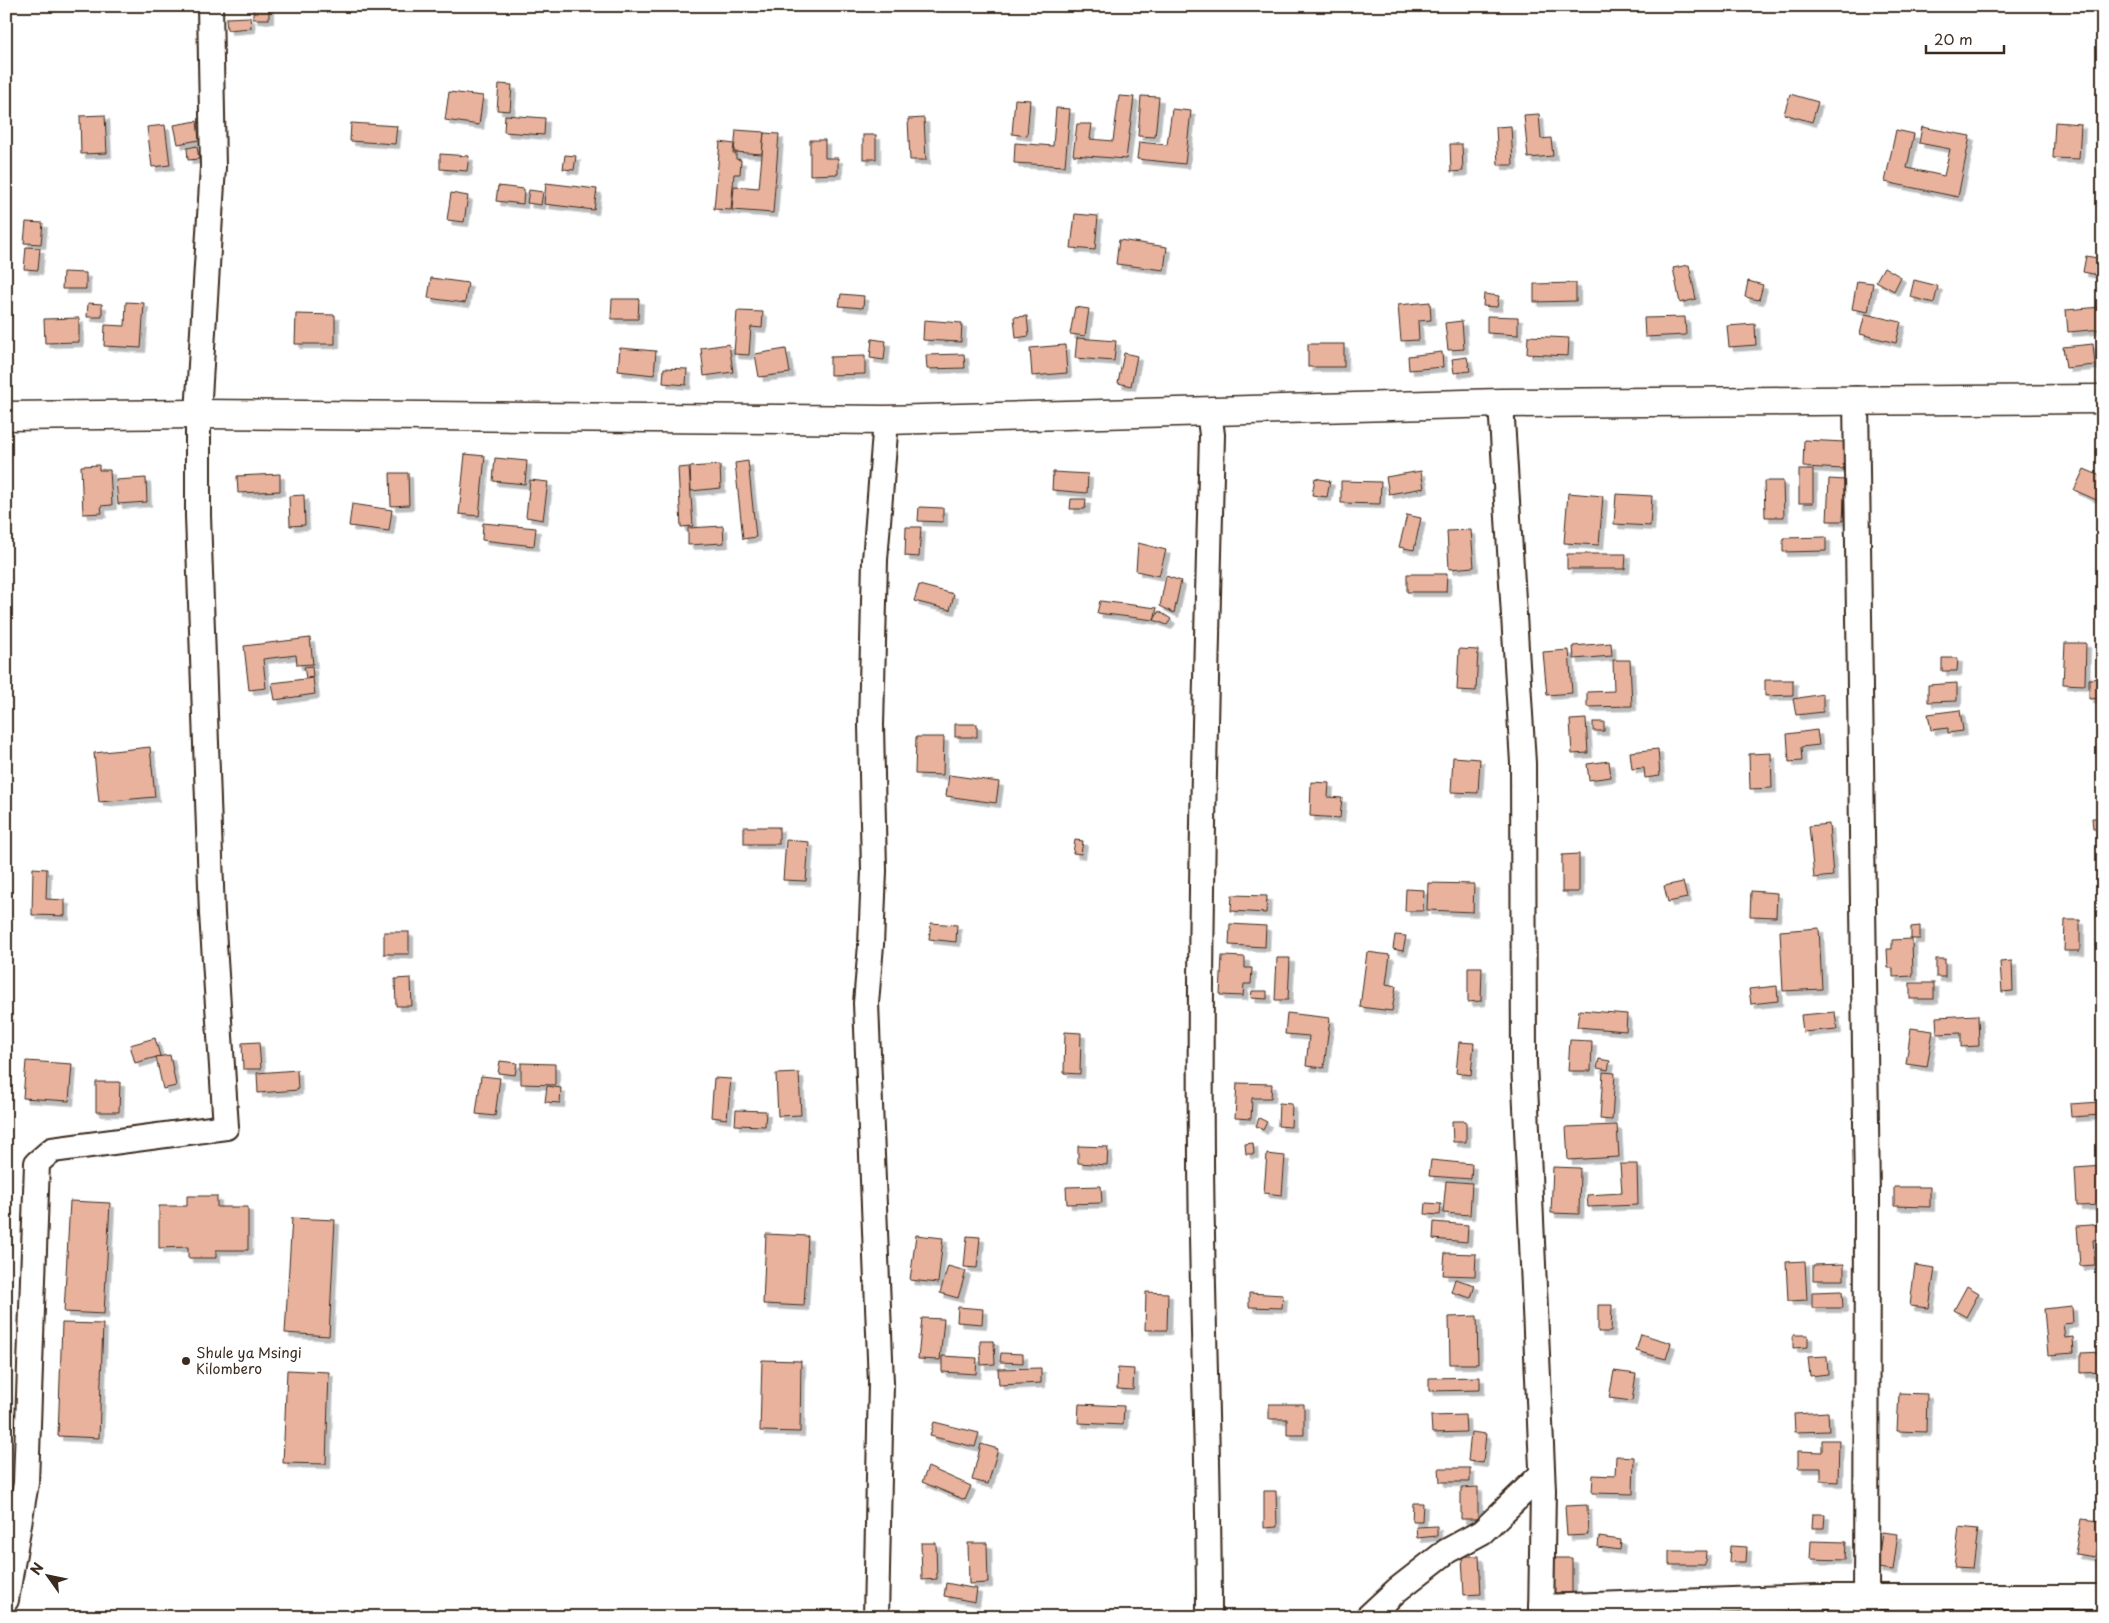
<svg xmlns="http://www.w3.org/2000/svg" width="2109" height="1623" viewBox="0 0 2109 1623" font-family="'Playpen Sans',sans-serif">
	<defs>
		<filter id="shadow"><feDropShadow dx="4.5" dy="4.5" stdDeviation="0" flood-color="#0004"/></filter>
	</defs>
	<rect width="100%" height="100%" fill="#fff"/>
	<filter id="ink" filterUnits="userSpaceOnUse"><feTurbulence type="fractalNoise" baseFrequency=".02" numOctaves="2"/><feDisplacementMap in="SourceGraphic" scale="10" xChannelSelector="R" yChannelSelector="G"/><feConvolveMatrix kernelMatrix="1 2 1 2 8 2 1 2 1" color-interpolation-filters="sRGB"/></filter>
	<g filter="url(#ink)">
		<g fill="#e8b29d" stroke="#3b2a1e" filter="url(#shadow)">
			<rect x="253" y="6" width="16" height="13"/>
			<polygon points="250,17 251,28 227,30 226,18"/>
			<polygon points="499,84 512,85 510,111 497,110"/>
			<polygon points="449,92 483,96 479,125 445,120"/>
			<polygon points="1790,94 1818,102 1812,122 1784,114"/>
			<polygon points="1119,96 1134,97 1126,159 1073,155 1077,124 1092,124 1090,139 1113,141"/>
			<polygon points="1141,96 1159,97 1155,137 1138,136"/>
			<polygon points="1015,99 1030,100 1027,136 1012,134"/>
			<polygon points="1056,108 1070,109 1065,166 1014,163 1015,143 1053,146"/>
			<polygon points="1172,109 1191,111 1185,164 1137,159 1139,142 1167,145"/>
			<polygon points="1539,114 1541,139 1551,138 1553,156 1528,158 1524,115"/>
			<polygon points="105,115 107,153 81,154 80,116"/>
			<polygon points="505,115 545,118 544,135 504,132"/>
			<polygon points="924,118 926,160 910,160 908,119"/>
			<polygon points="197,121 199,140 178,144 174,125"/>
			<polygon points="2055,122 2081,124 2079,159 2053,158"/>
			<polygon points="351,123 397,126 395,144 350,141"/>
			<polygon points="165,125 170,165 152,167 147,127"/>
			<polygon points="1511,126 1513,165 1498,165 1496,127"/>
			<polygon points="1922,127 1970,136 1958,197 1885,182 1896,130 1914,134 1907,168 1944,176 1950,149 1919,143"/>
			<polygon points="736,130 764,132 762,154 734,152"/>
			<polygon points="764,133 779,134 773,213 732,210 734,186 759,188"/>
			<rect x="863" y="135" width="13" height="24"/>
			<polygon points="810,140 825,140 825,158 838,158 838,174 810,175"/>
			<polygon points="720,142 734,144 733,153 736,153 736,159 741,160 740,174 734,174 731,210 714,209"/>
			<polygon points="1450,144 1462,144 1463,171 1451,172"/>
			<polygon points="197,146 199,159 188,160 187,148"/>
			<polygon points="440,154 469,156 467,171 440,169"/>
			<polygon points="565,155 576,156 574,170 563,169"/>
			<polygon points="546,183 597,189 594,210 544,204"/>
			<polygon points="498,186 524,189 523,204 496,201"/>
			<polygon points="529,190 543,192 541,205 527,203"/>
			<polygon points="451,193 468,196 464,222 447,220"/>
			<polygon points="1075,214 1098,216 1095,250 1071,248"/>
			<polygon points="26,222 43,223 41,244 24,243"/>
			<polygon points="1119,240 1167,247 1164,270 1116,264"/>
			<polygon points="26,247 40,248 38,270 24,269"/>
			<polygon points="2086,256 2103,259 2103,276 2083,272"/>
			<polygon points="1689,265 1696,299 1680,303 1673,268"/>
			<polygon points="1884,267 1901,277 1894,291 1876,281"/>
			<polygon points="63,272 86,273 86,289 62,289"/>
			<polygon points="431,278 468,283 465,303 428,298"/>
			<polygon points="1914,280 1938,286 1934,303 1910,297"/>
			<polygon points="1748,281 1763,285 1759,300 1745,297"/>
			<polygon points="1857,281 1873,283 1868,312 1852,309"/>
			<polygon points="1576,283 1576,301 1534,302 1534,284"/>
			<polygon points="841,294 864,296 863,308 839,306"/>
			<polygon points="1484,294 1499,296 1497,307 1483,306"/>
			<polygon points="612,299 639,299 638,319 611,319"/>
			<polygon points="126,302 144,303 141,348 104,346 105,325 125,326"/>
			<polygon points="1430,302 1431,320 1418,321 1419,340 1401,341 1398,305"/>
			<polygon points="88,303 102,304 102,317 87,317"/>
			<polygon points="1075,307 1089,309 1085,336 1070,334"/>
			<polygon points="2101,307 2103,329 2068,332 2066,310"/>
			<polygon points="737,311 763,312 762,328 751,327 749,355 734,354"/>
			<polygon points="296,314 335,315 335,344 295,344"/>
			<polygon points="1865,314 1901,322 1896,343 1860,334"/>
			<polygon points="1027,316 1029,336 1016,338 1014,317"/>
			<polygon points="1487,316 1518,317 1518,335 1487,333"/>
			<polygon points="1685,317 1686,335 1645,337 1644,318"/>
			<polygon points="79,318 79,342 45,343 44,319"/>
			<polygon points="924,320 962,323 961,342 923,340"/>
			<polygon points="1462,321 1464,349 1448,350 1445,323"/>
			<polygon points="1755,324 1756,345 1729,347 1727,326"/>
			<polygon points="1528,336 1569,338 1568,356 1527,354"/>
			<polygon points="1077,338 1116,341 1114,361 1075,358"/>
			<polygon points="872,339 886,341 884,360 870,358"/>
			<polygon points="729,344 733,372 704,376 701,348"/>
			<rect x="1308" y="344" width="36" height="23"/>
			<polygon points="2093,344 2095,365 2066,368 2063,347"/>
			<polygon points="1065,345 1067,373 1032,376 1030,348"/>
			<polygon points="620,348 656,351 654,375 618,371"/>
			<polygon points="786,349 790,373 759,377 755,354"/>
			<polygon points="1442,352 1443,367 1409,370 1408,356"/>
			<polygon points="1124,353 1137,356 1131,386 1118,383"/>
			<polygon points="964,354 965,368 927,369 926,355"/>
			<polygon points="865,356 865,374 830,375 830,357"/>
			<polygon points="1467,357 1470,371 1454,373 1452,359"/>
			<polygon points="664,368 687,369 686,385 663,383"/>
			<polygon points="1804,440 1845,442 1844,469 1803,467"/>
			<polygon points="465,454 485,456 479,516 459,514"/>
			<polygon points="495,458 527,461 525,484 493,481"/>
			<polygon points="748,461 756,537 743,539 735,463"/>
			<polygon points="99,465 99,470 110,470 112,505 101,506 102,513 83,514 81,466"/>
			<polygon points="720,465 721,488 691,491 690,467"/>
			<polygon points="689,467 693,526 681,527 678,468"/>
			<polygon points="2084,469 2103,477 2103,503 2074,490"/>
			<rect x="1799" y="470" width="14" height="33"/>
			<polygon points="1421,471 1424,488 1389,494 1386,477"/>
			<polygon points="1053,472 1088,474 1087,493 1052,490"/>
			<polygon points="390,473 408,473 409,505 391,506"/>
			<polygon points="280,474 280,491 238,493 237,476"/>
			<polygon points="146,478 147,502 118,504 116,480"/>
			<polygon points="1315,478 1330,481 1327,497 1312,495"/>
			<polygon points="1829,479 1845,480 1843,521 1827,521"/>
			<polygon points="530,480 548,482 543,520 526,517"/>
			<polygon points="1341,481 1381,482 1380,504 1341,503"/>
			<polygon points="1764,481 1783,481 1784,517 1765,517"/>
			<polygon points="1568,493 1603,496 1599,545 1564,543"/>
			<polygon points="1616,494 1652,496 1650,526 1614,524"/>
			<polygon points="304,495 305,525 290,526 289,496"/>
			<polygon points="1071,499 1086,499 1085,509 1070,509"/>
			<polygon points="352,504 392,510 389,531 349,526"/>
			<polygon points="919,507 943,508 943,522 918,521"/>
			<polygon points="1407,515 1421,518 1414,550 1399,547"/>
			<polygon points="483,523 536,528 534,546 482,540"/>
			<polygon points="723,526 724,543 688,545 688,528"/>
			<polygon points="906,527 921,527 919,557 905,556"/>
			<polygon points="1471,530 1474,567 1449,569 1447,531"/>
			<polygon points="1826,537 1826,551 1783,552 1783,538"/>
			<polygon points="1138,543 1166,550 1159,576 1136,571"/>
			<polygon points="1567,554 1626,554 1625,569 1567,569"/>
			<polygon points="1407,574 1447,574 1446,592 1407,592"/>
			<polygon points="1166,576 1181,581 1174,613 1160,606"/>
			<polygon points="919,585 954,594 950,610 914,601"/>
			<polygon points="1100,601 1157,608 1154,620 1097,613"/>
			<polygon points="1159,611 1171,619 1167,625 1154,620"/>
			<polygon points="310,638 313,664 297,665 296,655 263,659 266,688 249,690 244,646"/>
			<polygon points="1611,643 1612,656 1574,659 1573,646"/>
			<polygon points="2065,643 2086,643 2085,685 2063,684"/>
			<polygon points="1459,649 1478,650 1476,691 1457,690"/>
			<polygon points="1569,650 1572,693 1547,695 1543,652"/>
			<polygon points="1942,658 1958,658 1957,671 1942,671"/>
			<polygon points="1613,660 1630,660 1632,706 1587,707 1587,692 1614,691"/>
			<polygon points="312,666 313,677 306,678 304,667"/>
			<polygon points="313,678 315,694 275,700 272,683"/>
			<polygon points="2103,678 2103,698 2089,699 2089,679"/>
			<polygon points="1765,680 1793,680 1793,695 1765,696"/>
			<polygon points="1957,683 1957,701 1928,702 1928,685"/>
			<polygon points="1823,694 1823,712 1796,715 1793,699"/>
			<polygon points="1960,710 1963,731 1948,733 1948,728 1931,730 1928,714"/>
			<polygon points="1586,719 1588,753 1572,754 1570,720"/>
			<rect x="1593" y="722" width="11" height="9"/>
			<rect x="955" y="724" width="22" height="13"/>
			<polygon points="1817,730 1819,745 1801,747 1802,761 1789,762 1787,734"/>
			<polygon points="916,737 944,737 943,775 915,774"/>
			<polygon points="150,747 155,797 99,802 94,753"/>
			<polygon points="1658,749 1660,776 1645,778 1644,768 1632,769 1630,752"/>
			<polygon points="1771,753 1772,788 1750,789 1749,754"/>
			<polygon points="1453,757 1480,759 1478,793 1451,792"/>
			<polygon points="1609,761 1611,777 1589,780 1587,764"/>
			<polygon points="949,775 999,782 996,803 946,796"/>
			<polygon points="1311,782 1329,783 1328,797 1342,798 1340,818 1310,816"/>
			<polygon points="2092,818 2103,818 2103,829 2093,829"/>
			<polygon points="1829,824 1833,876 1814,878 1809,826"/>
			<rect x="744" y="827" width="35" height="17"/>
			<polygon points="786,840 809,842 806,881 783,880"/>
			<polygon points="1075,840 1083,841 1081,854 1073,853"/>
			<polygon points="1579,854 1579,892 1562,892 1562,855"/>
			<polygon points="33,868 47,869 46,899 65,900 65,916 32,915"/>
			<polygon points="1683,882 1687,898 1668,902 1664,886"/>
			<polygon points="1428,883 1474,884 1473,912 1427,910"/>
			<polygon points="1406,889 1424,890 1423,911 1405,911"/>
			<polygon points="1751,891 1777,893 1776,917 1750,916"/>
			<polygon points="1232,895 1267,896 1266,913 1231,911"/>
			<polygon points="2065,920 2080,920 2080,951 2064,951"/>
			<polygon points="931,923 957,925 956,942 929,939"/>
			<polygon points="1230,924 1266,926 1265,947 1229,945"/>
			<polygon points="1920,926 1920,939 1911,939 1911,927"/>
			<polygon points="1819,928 1822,989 1783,991 1780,931"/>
			<rect x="384" y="932" width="25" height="22"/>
			<polygon points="1395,935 1406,936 1403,951 1393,949"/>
			<polygon points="1912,939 1913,976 1893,977 1893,968 1888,968 1887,949 1892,949 1892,940"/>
			<polygon points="1367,952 1390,955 1386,984 1396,986 1392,1011 1360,1007"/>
			<polygon points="1222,956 1245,957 1245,968 1252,968 1251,984 1244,984 1243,996 1220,995"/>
			<polygon points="1277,958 1290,958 1288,1000 1275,1000"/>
			<rect x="1936" y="959" width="9" height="18"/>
			<polygon points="2012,961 2013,991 2002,992 2000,962"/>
			<polygon points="1468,967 1482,967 1481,1001 1468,1002"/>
			<polygon points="411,978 412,1006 396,1006 395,979"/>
			<rect x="1910" y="983" width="24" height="16"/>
			<polygon points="1777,986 1778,1001 1751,1004 1749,989"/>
			<polygon points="1252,991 1267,991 1267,999 1251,998"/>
			<polygon points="1579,1010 1627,1014 1626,1031 1577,1027"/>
			<polygon points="1835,1012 1837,1029 1803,1032 1801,1015"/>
			<polygon points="1287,1013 1330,1018 1324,1068 1306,1066 1309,1036 1285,1034"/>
			<polygon points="1978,1015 1979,1046 1961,1047 1961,1033 1937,1034 1936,1017"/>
			<polygon points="1911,1028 1933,1031 1927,1067 1906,1064"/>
			<polygon points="1065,1032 1081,1033 1080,1074 1064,1073"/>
			<polygon points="155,1038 160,1056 135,1063 130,1045"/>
			<polygon points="1570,1040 1592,1041 1591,1071 1568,1071"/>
			<polygon points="259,1042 261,1069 243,1069 242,1043"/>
			<polygon points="1459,1042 1474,1043 1471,1075 1456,1073"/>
			<polygon points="170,1055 176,1086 163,1089 156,1057"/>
			<polygon points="1599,1059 1610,1061 1608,1070 1597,1068"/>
			<polygon points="26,1061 72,1064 69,1101 23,1098"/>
			<polygon points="500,1061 517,1063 515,1075 498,1073"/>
			<polygon points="521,1063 555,1064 555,1085 521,1084"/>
			<polygon points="297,1070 298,1090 258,1093 257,1073"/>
			<polygon points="1603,1072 1615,1073 1612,1120 1600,1119"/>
			<polygon points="799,1073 801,1115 778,1116 776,1074"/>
			<polygon points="481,1076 500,1078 495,1116 476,1114"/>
			<polygon points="714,1078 731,1079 727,1119 711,1117"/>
			<polygon points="96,1082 120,1082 119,1112 96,1112"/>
			<polygon points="1237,1083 1272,1084 1271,1098 1252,1098 1251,1119 1235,1118"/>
			<polygon points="547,1086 561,1088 560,1103 545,1102"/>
			<polygon points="2101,1102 2102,1115 2071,1117 2070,1104"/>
			<polygon points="1279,1103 1292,1104 1291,1127 1278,1126"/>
			<polygon points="736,1110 766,1111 765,1126 735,1125"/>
			<polygon points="1259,1118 1267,1122 1263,1130 1256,1126"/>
			<polygon points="1452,1121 1466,1121 1466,1142 1453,1142"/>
			<polygon points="1617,1125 1619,1157 1568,1160 1566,1127"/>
			<polygon points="1253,1143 1254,1154 1246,1154 1245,1144"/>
			<polygon points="1078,1146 1108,1147 1107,1165 1078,1163"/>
			<polygon points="1267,1154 1285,1156 1282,1195 1264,1193"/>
			<polygon points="1431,1160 1472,1164 1471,1179 1429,1176"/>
			<polygon points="1620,1164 1637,1164 1638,1205 1588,1207 1587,1195 1622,1193"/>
			<polygon points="2103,1166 2103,1205 2077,1206 2075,1168"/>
			<polygon points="1553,1167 1580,1168 1579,1214 1551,1213"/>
			<polygon points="1446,1181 1472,1183 1470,1215 1443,1213"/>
			<polygon points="1101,1186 1102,1203 1067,1204 1066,1187"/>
			<polygon points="1894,1187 1930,1187 1930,1207 1894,1206"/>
			<polygon points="187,1196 217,1196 217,1207 248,1207 248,1250 216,1250 216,1258 188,1258 188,1247 159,1248 159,1206 187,1206"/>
			<polygon points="70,1201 110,1203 104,1314 64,1312"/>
			<polygon points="1426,1203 1441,1204 1440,1215 1425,1214"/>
			<polygon points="292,1218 335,1220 329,1336 285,1333"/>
			<polygon points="1434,1222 1468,1225 1467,1242 1433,1239"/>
			<polygon points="2103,1224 2103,1239 2093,1240 2095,1265 2080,1266 2077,1226"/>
			<polygon points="766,1234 808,1236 804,1306 763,1304"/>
			<polygon points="916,1235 943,1238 938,1283 910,1280"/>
			<polygon points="967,1236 980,1237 977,1268 964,1267"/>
			<polygon points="1445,1253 1476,1254 1475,1276 1443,1275"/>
			<polygon points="1805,1261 1807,1300 1788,1301 1786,1262"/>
			<polygon points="1844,1264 1844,1280 1813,1280 1813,1265"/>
			<polygon points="1915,1265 1935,1268 1929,1308 1910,1306"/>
			<polygon points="948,1266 966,1271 958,1298 940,1293"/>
			<polygon points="1455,1279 1475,1285 1471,1298 1451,1292"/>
			<polygon points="1967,1286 1979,1293 1966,1317 1954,1310"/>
			<polygon points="1842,1291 1843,1308 1812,1308 1812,1292"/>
			<polygon points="1146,1292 1168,1293 1167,1330 1145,1330"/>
			<polygon points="1249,1293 1283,1295 1282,1308 1249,1307"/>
			<polygon points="1598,1305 1612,1305 1611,1332 1598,1332"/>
			<polygon points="2072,1306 2073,1323 2063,1324 2065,1338 2073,1337 2074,1353 2048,1355 2044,1309"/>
			<polygon points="958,1307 983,1309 982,1324 957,1322"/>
			<polygon points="1477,1316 1478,1364 1450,1364 1449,1317"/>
			<polygon points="922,1318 944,1319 940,1360 918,1359"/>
			<polygon points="62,1323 103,1324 99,1438 58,1436"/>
			<polygon points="1641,1334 1671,1343 1666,1359 1636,1351"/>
			<polygon points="1793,1335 1808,1335 1808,1347 1793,1348"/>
			<polygon points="980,1341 994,1341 995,1364 981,1365"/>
			<polygon points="2103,1352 2103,1372 2081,1373 2081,1353"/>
			<polygon points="1001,1353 1023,1354 1023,1363 1000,1362"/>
			<polygon points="942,1356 977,1358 976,1374 942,1372"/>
			<polygon points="1827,1356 1828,1374 1810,1376 1808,1357"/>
			<polygon points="762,1360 801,1361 800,1432 760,1431"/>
			<polygon points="1041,1368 1041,1383 999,1385 998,1369"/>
			<polygon points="1118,1368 1134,1369 1133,1390 1117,1389"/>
			<polygon points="287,1370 329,1372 326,1464 283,1463"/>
			<polygon points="1614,1371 1636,1374 1632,1401 1609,1398"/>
			<polygon points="1480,1377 1480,1390 1429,1391 1429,1378"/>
			<polygon points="1899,1393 1927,1394 1926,1432 1897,1431"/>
			<polygon points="1079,1404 1124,1406 1123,1425 1078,1423"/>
			<polygon points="1269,1404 1304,1404 1304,1435 1287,1435 1287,1419 1269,1419"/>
			<polygon points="1828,1412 1829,1431 1795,1432 1794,1414"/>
			<polygon points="1465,1415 1466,1432 1432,1433 1431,1416"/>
			<polygon points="934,1422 979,1433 975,1447 930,1436"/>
			<polygon points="1471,1432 1486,1434 1483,1463 1468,1461"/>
			<polygon points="1822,1440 1839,1440 1838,1482 1821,1481 1821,1468 1798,1468 1798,1451 1822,1452"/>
			<polygon points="981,1444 998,1449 988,1484 972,1480"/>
			<polygon points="1616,1456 1634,1457 1633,1494 1592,1493 1593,1475 1615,1476"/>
			<polygon points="928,1467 971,1486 965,1500 922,1482"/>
			<polygon points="1439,1468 1470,1468 1470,1482 1440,1482"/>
			<polygon points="1478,1487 1478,1519 1461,1519 1461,1488"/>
			<polygon points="1264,1491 1276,1491 1277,1527 1264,1528"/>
			<polygon points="1413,1503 1423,1503 1422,1521 1412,1521"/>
			<polygon points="1587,1505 1588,1535 1567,1536 1565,1506"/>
			<polygon points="1813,1514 1825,1514 1824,1528 1812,1528"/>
			<polygon points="2081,1519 2101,1521 2095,1557 2075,1554"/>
			<polygon points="1437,1526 1437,1536 1417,1538 1416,1527"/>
			<polygon points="1959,1527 1978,1529 1973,1568 1954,1567"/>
			<polygon points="1882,1532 1898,1534 1893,1570 1877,1568"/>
			<polygon points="1599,1537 1621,1540 1620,1550 1598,1547"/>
			<polygon points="1811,1541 1846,1542 1845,1560 1810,1559"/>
			<polygon points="921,1543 936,1543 937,1579 922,1580"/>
			<polygon points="968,1543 987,1543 988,1583 969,1584"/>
			<polygon points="1730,1546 1747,1547 1746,1562 1729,1562"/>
			<polygon points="1669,1551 1706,1551 1705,1565 1669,1565"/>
			<polygon points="1462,1556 1479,1556 1481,1594 1464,1595"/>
			<polygon points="1553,1558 1572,1558 1572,1593 1554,1593"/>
			<polygon points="946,1583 977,1589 975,1602 944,1596"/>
		</g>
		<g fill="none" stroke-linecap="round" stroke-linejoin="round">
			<defs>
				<g id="street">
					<polyline points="1856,399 1867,1194 1866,1617"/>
					<polyline points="1501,403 1523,763 1524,1062 1543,1490 1541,1617"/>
					<polyline points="6,1600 26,1483 37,1163 52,1150 226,1127 212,914 198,516 198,414 213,167 210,6"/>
					<polyline points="1541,1607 1817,1597 2103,1597"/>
					<polyline points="876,1617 881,1383 866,1003 871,945 874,871 871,725 875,560 886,420"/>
					<path d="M1209 1617C1209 1464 1202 1312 1201 1159 1199 918 1206 676 1212 435L1209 411"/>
					<polyline points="1368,1617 1397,1590 1447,1551 1482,1532 1542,1474"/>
				</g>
				<polyline id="secondary" points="6,416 198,414 886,420 1501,403 2103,399"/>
			</defs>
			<use href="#street" stroke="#3b2a1e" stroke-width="28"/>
			<use href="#secondary" stroke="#3b2a1e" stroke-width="31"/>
			<use href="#street" stroke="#fff" stroke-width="24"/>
			<use href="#secondary" stroke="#fff" stroke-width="28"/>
		</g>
	</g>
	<circle fill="#3b2a1e" stroke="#fff" stroke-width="2" cx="186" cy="1361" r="5"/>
	<g text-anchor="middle" stroke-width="4" stroke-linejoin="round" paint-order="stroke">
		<g font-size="14" fill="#3b2a1e" stroke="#fff" text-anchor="start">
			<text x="196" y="1358">Shule ya Msingi<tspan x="196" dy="16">Kilombero</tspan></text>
		</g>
	</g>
	<rect width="2109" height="1623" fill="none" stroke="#fff" stroke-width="25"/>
	<rect x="12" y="12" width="2084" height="1598" fill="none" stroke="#3b2a1e" stroke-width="2" filter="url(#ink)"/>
	<g transform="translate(48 1576) rotate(303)" stroke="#ffffff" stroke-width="4" paint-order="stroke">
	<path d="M0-4L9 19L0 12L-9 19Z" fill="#3b2a1e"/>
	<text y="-8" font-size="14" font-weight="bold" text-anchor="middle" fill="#3b2a1e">N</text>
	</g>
	<path d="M1926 45v8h78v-8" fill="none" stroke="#3b2a1e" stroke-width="2.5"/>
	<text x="1934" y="45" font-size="15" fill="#3b2a1e" stroke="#ffffff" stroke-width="4" paint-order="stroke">20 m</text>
</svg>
